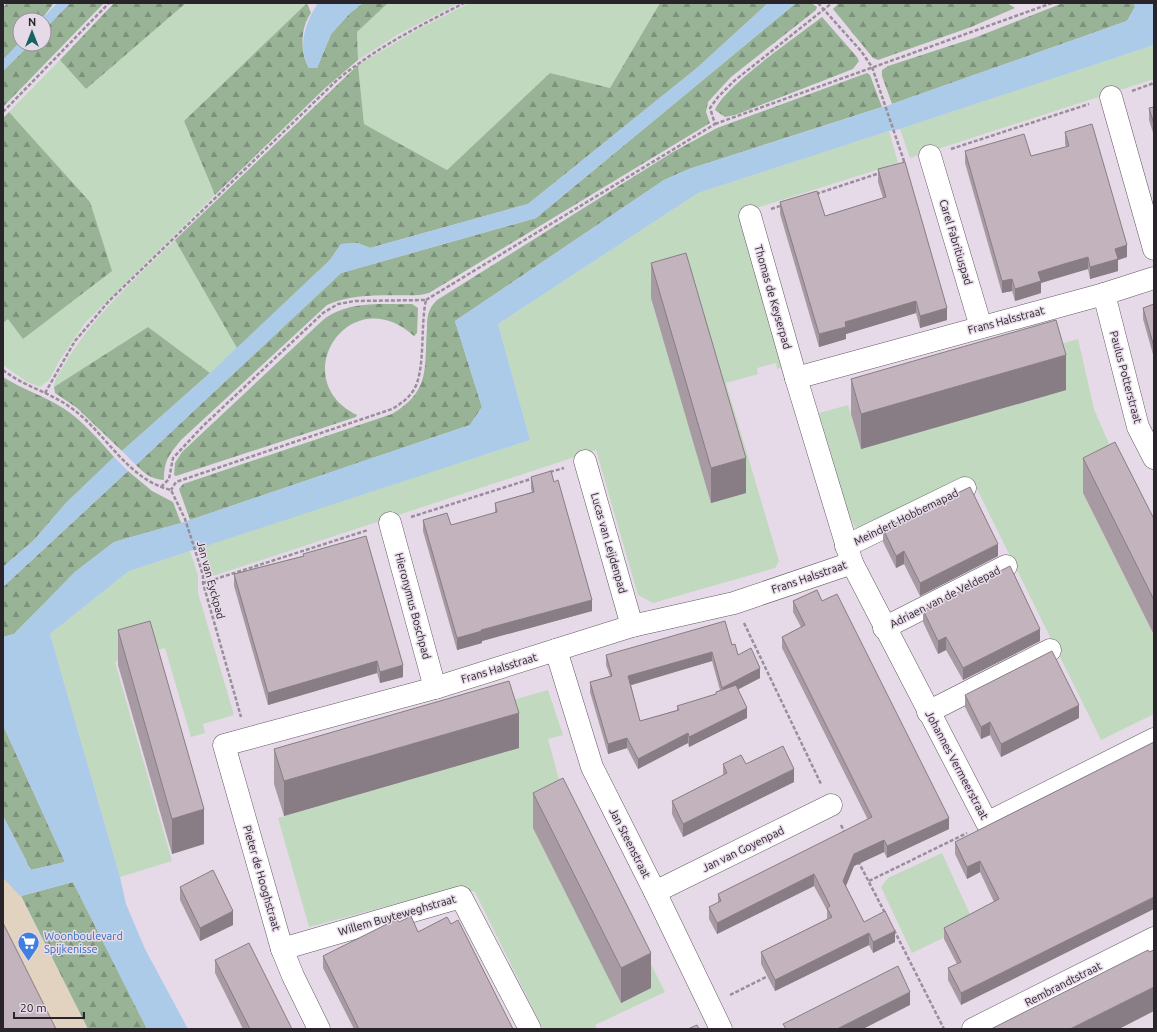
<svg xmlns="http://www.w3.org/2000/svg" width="1157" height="1032" viewBox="0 0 1157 1032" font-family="Ubuntu,sans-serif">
	<defs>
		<pattern id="forest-firs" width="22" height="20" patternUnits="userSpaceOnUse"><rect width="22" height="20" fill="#98b395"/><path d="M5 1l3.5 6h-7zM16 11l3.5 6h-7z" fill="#7c917a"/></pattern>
	</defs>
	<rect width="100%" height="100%" fill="#e6dae8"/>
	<polygon fill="#e2d2c0" points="3,878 20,896 88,1029 3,1029"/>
	<g fill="#c1d9bf">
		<polygon points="186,3 307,3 184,121 215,195 85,323 60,360 49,380 40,387 27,382 3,365 3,323 8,319 24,339 90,202 9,112 60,60 86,89"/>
		<polygon points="388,3 459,3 397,35 358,60 357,32"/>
		<polygon points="469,3 660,3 610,88 550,73 447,170 364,124 358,65 415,31"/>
		<polygon points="1154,45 1154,79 910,158 900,129"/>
		<polygon points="889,131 898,163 747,211 791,365 777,369 776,363 757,368 758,374 726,383 779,561 775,568 653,603 638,595 596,450 210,577 200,547 530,440 498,324 698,193"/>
		<path d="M175 240 237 348 210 373 148 327 54 387C54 379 60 372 64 365 93 316 135 279 175 240Z"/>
		<polygon points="1078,339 1094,409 1122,474 1083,493 1154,635 1154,714 1101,740 972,479 859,534 847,512 819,413 848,405 861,449 1054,346"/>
		<polygon points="190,551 198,575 198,593 234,715 203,724 205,733 191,737 165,648 115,662 172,861 120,877 50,634 129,571"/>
		<polygon points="548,690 563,735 548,739 560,783 665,992 595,1025 597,1029 543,1029 475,892 459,887 309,927 278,818 519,748 506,702"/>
		<polygon points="942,853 974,923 912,953 881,887 888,878"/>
	</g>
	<g fill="url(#forest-firs)">
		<polygon points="7,3 54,3 41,20 20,20 20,42 3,60 3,8"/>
		<polygon points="70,3 104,3 3,107 3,71 30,44 44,44 44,30"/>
		<polygon points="114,3 186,3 86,89 60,60"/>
		<path d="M307 3 311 13C300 28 300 53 309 68H317L331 34 350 13 363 3H388L357 32 358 60 324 89 215 195 184 121Z"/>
		<polygon points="660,3 768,3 697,68 528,204 370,248 358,243 341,244 330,260 237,348 175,240 358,65 364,124 447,170 550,73 610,88"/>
		<path d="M796 3H811L817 7 816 10 731 77 708 102 706 112 710 123 429 293 420 295C389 296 355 292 327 305L181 440C169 455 164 460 164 480 151 479 145 474 136 465L341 273 536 218Z"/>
		<polygon points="839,3 1007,3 1015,8 971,27 878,60 873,58 833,9"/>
		<polygon points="1063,3 1134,3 1135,7 1127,21 892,104 882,76 882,70 888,66 974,38"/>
		<path d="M822 17 857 57 859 61 853 69 735 115 725 117 715 110C724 86 799 35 822 17Z"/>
		<path d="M867 73 870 75 882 107 689 169 664 180 455 321 482 407 470 425 190 520 179 489 183 484 392 414C431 391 424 368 427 328 427 316 428 309 437 300L673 152 717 128Z"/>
		<polygon points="9,112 90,202 112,271 23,339 8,319 3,323 3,118"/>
		<path d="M412 304 418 308 417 333 414 336C350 278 284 379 357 415L356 417 176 476 174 475 175 463 182 452 323 320C349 300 381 305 412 304Z"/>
		<polygon points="148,327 210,373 122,451 77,408 55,393 54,387"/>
		<path d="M3 377C22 389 44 396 63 408 83 421 98 439 114 457L66 503 34 540 3 567Z"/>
		<polygon points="128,471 152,491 173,502 181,523 114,542 75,572 14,634 3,637 3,587"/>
		<polygon points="3,725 65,862 31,870 3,816"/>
		<polygon points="73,882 147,1029 88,1029 21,896"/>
	</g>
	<g fill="#accbe8">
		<polygon points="57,3 70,3 44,30 44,20 41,20"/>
		<path d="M318 3H363L350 13 331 34 317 68H309C297 46 305 23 318 3Z"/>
		<polygon points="768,3 796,3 536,218 341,273 136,465 122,451 210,373 330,260 341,244 358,243 370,248 528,204 697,68"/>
		<polygon points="1134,3 1154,3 1154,45 900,129 889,131 698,193 498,324 530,440 129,571 50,634 120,877 126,904 145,949 188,1029 147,1029 73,882 20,896 3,878 3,816 31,870 65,862 3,725 3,637 14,634 75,572 114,542 181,523 470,425 482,407 455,321 664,180 689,169 892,104 1127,21 1135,7"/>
		<polygon points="20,42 20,44 30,44 3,71 3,60"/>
		<polygon points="114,457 128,471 3,587 3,567 34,540 66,503"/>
	</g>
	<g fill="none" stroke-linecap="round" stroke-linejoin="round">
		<defs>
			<g id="minor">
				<polyline points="1111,97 1154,249"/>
				<polyline points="930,156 981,327"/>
				<polyline points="750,216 796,378"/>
				<polyline points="1104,294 1138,427 1154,458"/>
				<polyline points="585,461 632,626"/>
				<polyline points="390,523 435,688"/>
				<polyline points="846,546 965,488"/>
				<polyline points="852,563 987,823 1154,739"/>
				<polyline points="884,628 1006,566"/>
				<polyline points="556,650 592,767 655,892 721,1029"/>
				<polyline points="928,712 1050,650"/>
				<polyline points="655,892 831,805"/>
				<polyline points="282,949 461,897 530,1029"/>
				<polyline points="319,1029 293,976 282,949 224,745 435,688 632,626 734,603 852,563 796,378 1104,294 1154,278"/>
				<polyline points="973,1029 1154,938"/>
			</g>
		</defs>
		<use href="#minor" stroke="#635864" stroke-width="23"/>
		<g stroke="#988f9a" stroke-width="2.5" stroke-dasharray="4 2" stroke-linecap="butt">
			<polyline points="818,3 861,51 872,67 905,164"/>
			<polyline points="1132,91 1154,83"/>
			<polyline points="3,112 109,3"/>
			<polyline points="715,124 1052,3"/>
			<polyline points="951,149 1089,104"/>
			<polyline points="816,194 880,173"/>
			<polyline points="771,209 783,205"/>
			<polyline points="426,300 715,124 710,108 718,97 734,81 832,3"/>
			<path d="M3 370C23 386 49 392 70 407 106 432 126 479 171 490L185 519 203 575V583L241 717"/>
			<path d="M45 393 75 341 109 301 337 80C376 48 419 26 464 3"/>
			<polyline points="550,472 564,468"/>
			<path d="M161 487 169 479 173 458 203 426 323 313 338 304 355 301 426 300C420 326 426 372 413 391 407 400 400 404 392 409L176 482 171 490"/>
			<polyline points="411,517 534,478"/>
			<polyline points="203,583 368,530"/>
			<polyline points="744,623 821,784"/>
			<polyline points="841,825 846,835"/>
			<polyline points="858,861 885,913"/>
			<polyline points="869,881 967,833"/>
			<polyline points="894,930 944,1029"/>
			<polyline points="730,995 770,975"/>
		</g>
		<use href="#minor" stroke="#fff" stroke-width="22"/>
	</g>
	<g fill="#a89aa3" fill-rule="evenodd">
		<polygon points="1154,107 1154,136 1149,120 1149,108"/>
		<polygon points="1065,132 1127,257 1118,260 1118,271 1090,279 1088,269 1064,275 1041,283 1041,293 1015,301 1012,291 1002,293 965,163 965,151 1031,156 1066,147 1065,144"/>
		<polygon points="878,169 947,320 920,328 916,313 846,334 846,339 819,347 780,214 780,202 825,216 883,198 878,182"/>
		<polygon points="651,263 746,493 711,503 651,298"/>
		<polygon points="1154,304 1154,358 1143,319 1143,308"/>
		<polygon points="851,379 1066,390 861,449 851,414"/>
		<polygon points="1083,458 1154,519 1154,635 1083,493"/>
		<polygon points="531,477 592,611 482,641 482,643 457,650 423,531 423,520 451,525 495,513 495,503 532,492 531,489"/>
		<polygon points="883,529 998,556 920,596 904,564 896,568 883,542"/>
		<polygon points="303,554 403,677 380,683 377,673 268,705 234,586 234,574 303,556"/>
		<polygon points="793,601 822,601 949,829 887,858 884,852 854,866 846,886 864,922 895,942 873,953 869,945 775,991 761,964 761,952 827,919 827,910 814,886 717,934 709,919 709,907 718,903 718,894 868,820 782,648 782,637 801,627 793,612"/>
		<polygon points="923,610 1040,641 963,680 946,650 938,654 923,622"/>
		<polygon points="118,630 204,844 172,854 118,665"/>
		<path d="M732 645 738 655 760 678 738 689 747 718 689 747 688 743 638 769 627 748 608 754 590 692V682L610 676 606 665V655ZM712 661 720 690 716 692V694L677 706V710L640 721 631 685Z"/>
		<polygon points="965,695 1079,718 1001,757 990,735 981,739 965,707"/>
		<polygon points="1154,742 961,1005 948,980 948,968 957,964 944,939 944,928 994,902 980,872 967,879 955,854 955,842"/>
		<polygon points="519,748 284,816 274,784 274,749"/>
		<polygon points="723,764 746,764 794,782 683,837 672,814 672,801 723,776"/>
		<polygon points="533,793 651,988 621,1003 533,828"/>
		<polygon points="180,887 233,925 200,941 180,900"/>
		<polygon points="399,922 418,932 451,924 513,1029 354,1029 323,968 323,956"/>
		<polygon points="215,960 292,1029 243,1029 215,973"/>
	</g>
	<g fill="#887d84">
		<polygon points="1127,245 1127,257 1118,260 1118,271 1090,279 1090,267 1115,249"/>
		<polygon points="1088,257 1088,269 1041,283 1041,293 1015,301 1015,289 1038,272"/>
		<polygon points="1012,279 1012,291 1002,293 1002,281"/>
		<polygon points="916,301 916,313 846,334 846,339 819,347 819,334 845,322"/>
		<polygon points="947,308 947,320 920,328 920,316"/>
		<polygon points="1066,355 1066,390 861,449 861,414"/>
		<polygon points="746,458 746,493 711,503 711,468"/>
		<polygon points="998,544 998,556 920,596 920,583"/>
		<polygon points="904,551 904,564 896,568 896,556"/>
		<polygon points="592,600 592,611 482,641 482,643 457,650 457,638 481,630"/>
		<polygon points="1040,629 1040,641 963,680 963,668"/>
		<polygon points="946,637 946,650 938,654 938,641"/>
		<polygon points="712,652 712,661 628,686 628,676"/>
		<polygon points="377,661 377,673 268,705 268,693"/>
		<polygon points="403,665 403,677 380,683 380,672"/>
		<polygon points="760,668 760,678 722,698 722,688"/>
		<polygon points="1079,705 1079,718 1001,757 1001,744"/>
		<polygon points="747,708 747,718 689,747 689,737"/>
		<polygon points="519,713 519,748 284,816 284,781"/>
		<polygon points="990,722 990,735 981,739 981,727"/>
		<polygon points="688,733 688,743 638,769 638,759"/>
		<polygon points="627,738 627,748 608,754 608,744"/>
		<polygon points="794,769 794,782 683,837 683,824"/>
		<polygon points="204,809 204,844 172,854 172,819"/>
		<polygon points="949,818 949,829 887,858 887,846"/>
		<polygon points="884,840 884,852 854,866 843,893 843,881 854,854"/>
		<polygon points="980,861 980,872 967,879 967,867"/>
		<polygon points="814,874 814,886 717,934 717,923"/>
		<polygon points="1154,897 1154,909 961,1005 961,993"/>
		<polygon points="233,911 233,925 200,941 200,928"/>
		<polygon points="895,931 895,942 873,953 873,942"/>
		<polygon points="869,933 869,945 775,991 775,980"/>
		<polygon points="651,953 651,988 621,1003 621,968"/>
		<polygon points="1154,987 1154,1011 1119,1029 1070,1029"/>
		<polygon points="910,992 910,1005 863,1029 837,1029"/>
	</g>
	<g fill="#c3b3bd" stroke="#887d84">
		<polygon points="1154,107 1154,124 1149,108"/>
		<polygon points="1092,124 1127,245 1115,249 1118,259 1090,267 1088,257 1064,264 1038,272 1041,281 1015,289 1012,279 1002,281 965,151 1024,134 1031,156 1069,146 1065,132"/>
		<polygon points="905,162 947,308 920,316 916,301 845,322 846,327 819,334 780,202 817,191 825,216 886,197 878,169"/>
		<polygon points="686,253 746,458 711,468 651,263"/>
		<polygon points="1154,304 1154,347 1143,308"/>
		<polygon points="1056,320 1066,355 861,414 851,379"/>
		<polygon points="1115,442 1154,519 1154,600 1083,458"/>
		<polygon points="551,471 554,482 558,480 592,600 481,630 482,631 457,638 423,520 447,513 451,525 497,512 495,503 534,492 531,477"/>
		<polygon points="970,487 998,544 920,583 904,551 896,556 883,529"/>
		<polygon points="366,536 403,665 380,672 377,661 268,693 234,574 304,556 303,554"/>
		<polygon points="1010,566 1040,629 963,668 946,637 938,641 923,610"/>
		<polygon points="817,590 822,601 837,594 949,818 887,846 884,840 854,854 843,881 864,922 885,911 895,931 873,942 869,933 775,980 761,952 832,917 827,908 830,906 814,874 717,923 709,907 721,901 718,894 872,817 782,637 805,625 793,601"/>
		<polygon points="150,621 204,809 172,819 118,630"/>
		<polygon points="725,621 732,645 735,644 738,655 751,648 760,668 722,688 712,652 628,676 640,721 679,710 677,706 716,694 716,692 736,685 747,708 689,737 688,733 638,759 627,738 608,744 590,682 612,676 606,655"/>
		<polygon points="1052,651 1079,705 1001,744 990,722 981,727 965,695"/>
		<polygon points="509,681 519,713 284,781 274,749"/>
		<polygon points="1154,742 1154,897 961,993 948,968 961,962 944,928 999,899 980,861 967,867 955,842"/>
		<polygon points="783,746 794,769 683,824 672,801 727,773 723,764 741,755 746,764"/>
		<polygon points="563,778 651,953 621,968 533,793"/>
		<polygon points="213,870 233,911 200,928 180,887"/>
		<polygon points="411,916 418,932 447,917 451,924 458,920 513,1029 359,1029 323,956 397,919 399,922"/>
		<polygon points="3,923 56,1029 3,1029"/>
		<polygon points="249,943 292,1029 250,1029 215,960"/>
		<polygon points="1148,950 1149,952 1154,950 1154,987 1070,1029 991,1029"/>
		<polygon points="898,966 910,992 837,1029 786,1029 783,1024"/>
		<polygon points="697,1025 699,1029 688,1029"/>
	</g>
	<defs>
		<symbol id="supermarket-pin" viewBox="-11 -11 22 30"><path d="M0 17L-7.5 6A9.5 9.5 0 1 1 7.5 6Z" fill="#3f7fe0" stroke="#e6dae8"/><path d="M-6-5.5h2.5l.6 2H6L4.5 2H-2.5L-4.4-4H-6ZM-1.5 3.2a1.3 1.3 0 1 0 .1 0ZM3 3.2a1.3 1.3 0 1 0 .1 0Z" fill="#fff"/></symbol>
	</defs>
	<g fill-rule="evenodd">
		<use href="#supermarket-pin" x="16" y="930" width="25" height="34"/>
	</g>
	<g text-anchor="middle" stroke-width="3" stroke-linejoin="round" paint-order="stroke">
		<g font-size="11" fill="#292429" stroke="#e6dae8">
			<text transform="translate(956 242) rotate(73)" y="4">Carel Fabritiuspad</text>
			<text transform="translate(773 297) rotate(74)" y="4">Thomas de Keyserpad</text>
			<text transform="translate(1006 320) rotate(-15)" y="4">Frans Halsstraat</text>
			<text transform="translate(1126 377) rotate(75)" y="4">Paulus Potterstraat</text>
			<text transform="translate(906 517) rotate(-26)" y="4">Meindert Hobbemapad</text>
			<text transform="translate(609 543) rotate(74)" y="4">Lucas van Leijdenpad</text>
			<text transform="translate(809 577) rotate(-19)" y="4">Frans Halsstraat</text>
			<text transform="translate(211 580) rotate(75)" y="4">Jan van Eyckpad</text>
			<text transform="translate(945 597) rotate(-27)" y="4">Adriaen van de Veldepad</text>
			<text transform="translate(413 606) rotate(75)" y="4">Hieronymus Boschpad</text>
			<text transform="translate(499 668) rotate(-17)" y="4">Frans Halsstraat</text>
			<text transform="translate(957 765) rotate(62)" y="4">Johannes Vermeerstraat</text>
			<text transform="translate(630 843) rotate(63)" y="4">Jan Steenstraat</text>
			<text transform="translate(743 849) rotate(-26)" y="4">Jan van Goyenpad</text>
			<text transform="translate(262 878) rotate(74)" y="4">Pieter de Hooghstraat</text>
			<text transform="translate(397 915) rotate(-16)" y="4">Willem Buyteweghstraat</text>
			<text transform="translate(1063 984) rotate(-27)" y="4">Rembrandtstraat</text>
		</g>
		<g font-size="11" fill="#366cbe" stroke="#e6dae8" text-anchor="start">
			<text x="44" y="940">Woonboulevard<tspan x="44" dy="13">Spijkenisse</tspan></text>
		</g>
	</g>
	<rect width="1157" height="1032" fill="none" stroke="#292429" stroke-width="8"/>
	<g transform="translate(32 32)"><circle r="19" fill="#e6dae8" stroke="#9a919c"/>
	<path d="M0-3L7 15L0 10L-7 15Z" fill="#166461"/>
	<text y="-6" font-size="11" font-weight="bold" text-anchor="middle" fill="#292429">N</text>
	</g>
	<path d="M14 1012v6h70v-6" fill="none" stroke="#292429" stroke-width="2"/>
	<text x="20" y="1012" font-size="12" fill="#292429" stroke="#e6dae8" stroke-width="3" paint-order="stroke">20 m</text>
</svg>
